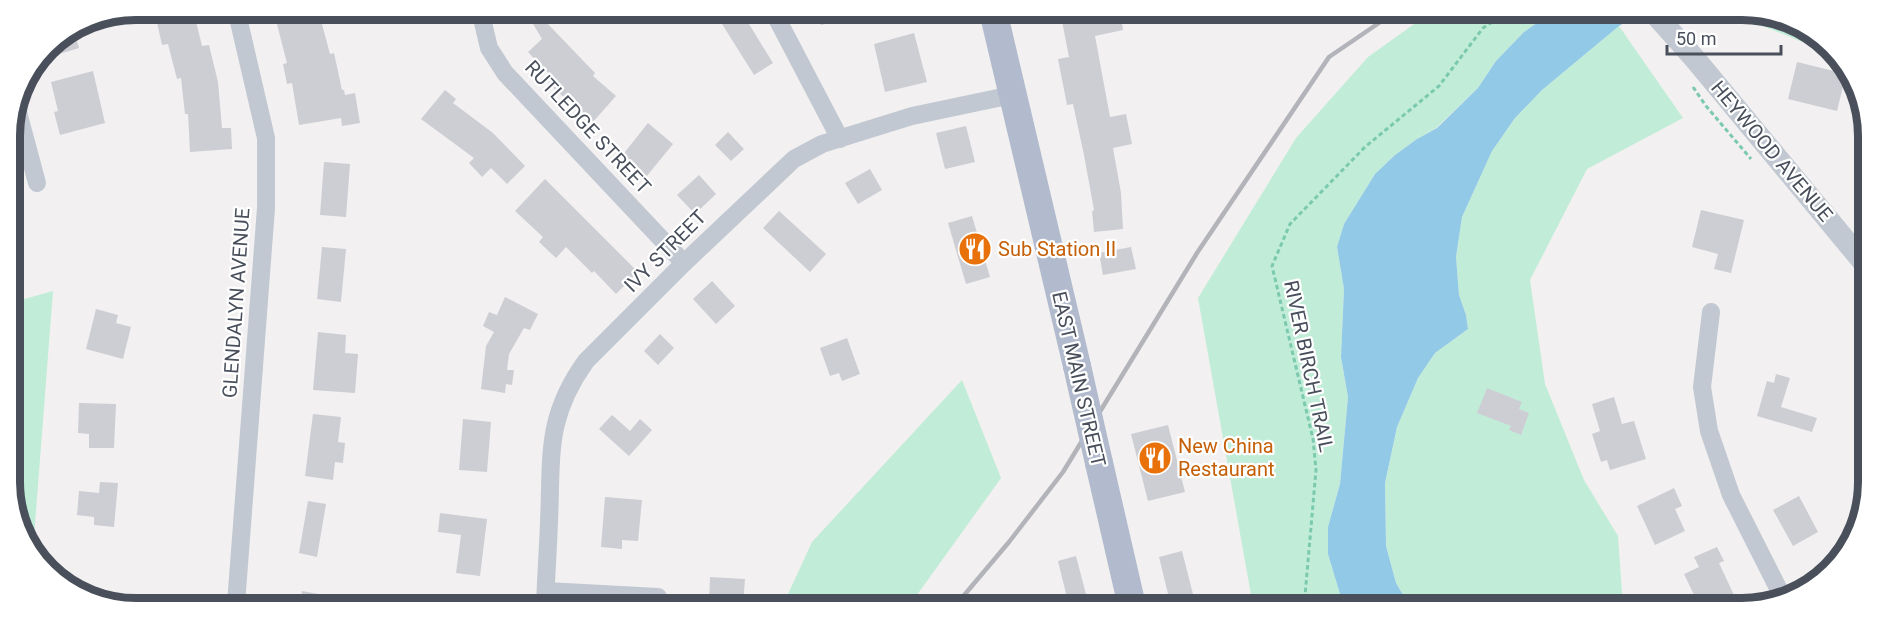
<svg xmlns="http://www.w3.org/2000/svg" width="1877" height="617" viewBox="0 0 1877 617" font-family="Roboto,sans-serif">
	<rect width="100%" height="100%" fill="#f2f0f0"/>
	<g fill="#c1edd8">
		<polygon points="1431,12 1551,13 1524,32 1496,61 1478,88 1436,128 1417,139 1395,155 1375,174 1344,224 1337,247 1344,289 1341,357 1348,397 1340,484 1328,527 1328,554 1340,594 1346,607 1253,606 1198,298 1296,138 1368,57"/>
		<polygon points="1746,13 1775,13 1836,52 1839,57 1746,19"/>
		<polygon points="1619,26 1683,118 1587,169 1530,280 1545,384 1584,480 1618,536 1623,607 1410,607 1396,583 1386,546 1385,483 1397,427 1418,378 1435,353 1468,329 1466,315 1459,295 1456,257 1462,217 1492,151 1515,118 1542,90"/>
		<polygon points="53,291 33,550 11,506 10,303"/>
		<polygon points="962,380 1001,478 909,606 783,605 812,542"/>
	</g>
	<polygon fill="#91c9e7" points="1551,13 1641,13 1619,26 1542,90 1515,118 1492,151 1462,217 1456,257 1459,295 1466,315 1468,329 1435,353 1418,378 1397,427 1385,483 1386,546 1396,583 1410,607 1346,607 1340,594 1328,554 1328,527 1340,484 1348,397 1341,357 1344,289 1337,247 1344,224 1375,174 1395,155 1417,139 1437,128 1478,88 1496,61 1524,32"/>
	<g fill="#cdced4">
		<polygon points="154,9 193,9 202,46 209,45 218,82 222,128 231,128 232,149 190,152 188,114 185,114 181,78 177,79 168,44 162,45"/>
		<polygon points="273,9 318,9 330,54 334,53 342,90 344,90 345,95 355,93 360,123 342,126 341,118 299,125 292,83 287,84 283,64 287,63"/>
		<polygon points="525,10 561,10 544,20 595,73 593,76 616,96 592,123 548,83 553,78 528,52 542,39"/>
		<polygon points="726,11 741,11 773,63 754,75 717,16"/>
		<polygon points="818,11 858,11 859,16 821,25"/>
		<polygon points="1060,11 1120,12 1123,30 1095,36 1110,117 1126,114 1132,144 1113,148 1121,193 1123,229 1094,232 1092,211 1094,210 1084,155 1073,104 1067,105 1058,59 1069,57"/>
		<polygon points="73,28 79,48 36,61 46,46"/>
		<polygon points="914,33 927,82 885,92 874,44"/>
		<polygon points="1797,62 1846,74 1837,111 1788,99"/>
		<polygon points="93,71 105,123 60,135 54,112 58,111 51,82"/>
		<polygon points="445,90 456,99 453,103 493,133 525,166 507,184 491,168 482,177 469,163 474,158 421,119"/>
		<polygon points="648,123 673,144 646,177 621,157"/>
		<polygon points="966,126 975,162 945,169 936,133"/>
		<polygon points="728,132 744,149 731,161 715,145"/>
		<polygon points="324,162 350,164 346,217 320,215"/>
		<polygon points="870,169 882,190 858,204 845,183"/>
		<polygon points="699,175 716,194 695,214 677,195"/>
		<polygon points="545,179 638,272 616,294 594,271 592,273 566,247 556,258 539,242 543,237 515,211"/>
		<polygon points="1701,210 1744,220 1731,273 1714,269 1718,254 1692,247"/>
		<polygon points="779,211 826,254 810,272 763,228"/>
		<polygon points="972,216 990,277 966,284 948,223"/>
		<polygon points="322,247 346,249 341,302 317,299"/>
		<polygon points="1131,247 1136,269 1103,275 1099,253"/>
		<polygon points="712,281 735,306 716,324 693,299"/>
		<polygon points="505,297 538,314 530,330 524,328 509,354 507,370 514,370 512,385 506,384 505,393 481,389 486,346 494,332 483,326 489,312 497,315"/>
		<polygon points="96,309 118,315 116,323 131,327 123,359 86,349"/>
		<polygon points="318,332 346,335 345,353 358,354 355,393 313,390"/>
		<polygon points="660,334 674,348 658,365 644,351"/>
		<polygon points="847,338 860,374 842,381 839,373 830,376 820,348"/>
		<polygon points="1776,374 1790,378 1781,407 1817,418 1812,432 1757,416 1767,381 1774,383"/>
		<polygon points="1487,388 1522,402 1519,409 1529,413 1521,435 1509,430 1511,426 1477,413"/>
		<polygon points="1614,397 1622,424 1634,421 1646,459 1610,470 1607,460 1601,462 1592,434 1600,431 1592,404"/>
		<polygon points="79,403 116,404 114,448 89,448 89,434 78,433"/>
		<polygon points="313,414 341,417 338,442 345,443 343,463 335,462 333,480 305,476"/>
		<polygon points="612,415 630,431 640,419 652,430 629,456 599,429"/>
		<polygon points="463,419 491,422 487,472 459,470"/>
		<polygon points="1168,425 1185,492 1148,501 1131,434"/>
		<polygon points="100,482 118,483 114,527 94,525 94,517 77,515 79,491 99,493"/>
		<polygon points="1674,488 1682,506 1675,509 1685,531 1655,545 1637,506"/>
		<polygon points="1799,496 1818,532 1793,546 1773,510"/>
		<polygon points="605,497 642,500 638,541 622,540 622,549 601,547"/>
		<polygon points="308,501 326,504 317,557 299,553"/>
		<polygon points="440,513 487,519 480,576 456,573 461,535 438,532"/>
		<polygon points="1717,547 1724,561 1719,563 1740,608 1716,608 1710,595 1697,601 1684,574 1699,567 1694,557"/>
		<polygon points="1182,551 1195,602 1171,606 1159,557"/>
		<polygon points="1076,556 1089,606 1069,606 1058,561"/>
		<polygon points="710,577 745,579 743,605 709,605"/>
		<polygon points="302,591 340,598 339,604 300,604"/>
	</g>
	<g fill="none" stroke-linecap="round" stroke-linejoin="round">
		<g stroke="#7bc9ae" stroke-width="3" stroke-dasharray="4.5 3" stroke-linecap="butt">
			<polyline points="1693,87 1706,106 1751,159"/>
			<polyline points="1858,281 1865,289"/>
			<polyline points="1304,607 1316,470 1313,439 1272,266 1290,224 1365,147 1439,86 1483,28 1506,13"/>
		</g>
		<g stroke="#c1c8d1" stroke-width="18">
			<polyline points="236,9 266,138 266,208 236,604"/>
			<polyline points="480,10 489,48 505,73 684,263"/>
			<polyline points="773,11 840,139"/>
			<polyline points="15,101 37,183"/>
			<polyline points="1711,312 1702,387 1709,431 1731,495 1782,596"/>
			<polyline points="546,591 658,597"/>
			<path d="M545 605C546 577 548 550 549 522 552 456 545 418 586 361L684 263 794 159 822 144 912 116 1012 95"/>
		</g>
		<polyline stroke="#c1c8d1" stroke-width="22" points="1654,13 1695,59 1865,264"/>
		<g stroke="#b1bbcd" stroke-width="28">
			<polyline points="993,11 1077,366"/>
			<polyline points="1099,463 1132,606"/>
		</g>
		<polyline stroke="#b2b4ba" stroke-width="4.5" points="955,606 1009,542 1063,472 1197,253 1329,57 1395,12"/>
		<polyline stroke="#b1bbcd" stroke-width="28" points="1077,366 1099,463"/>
	</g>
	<defs>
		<symbol id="restaurant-disc" viewBox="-11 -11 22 22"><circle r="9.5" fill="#e8710a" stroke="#fff"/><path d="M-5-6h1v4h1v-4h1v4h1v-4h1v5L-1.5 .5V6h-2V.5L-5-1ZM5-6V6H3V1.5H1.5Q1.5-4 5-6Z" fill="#fff"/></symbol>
	</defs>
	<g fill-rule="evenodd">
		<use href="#restaurant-disc" x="956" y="230" width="38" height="38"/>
		<use href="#restaurant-disc" x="1136" y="439" width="38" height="38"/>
	</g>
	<g text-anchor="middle" stroke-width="4.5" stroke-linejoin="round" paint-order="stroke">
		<g font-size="20" fill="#49505c" stroke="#fff">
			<text transform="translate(588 127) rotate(47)" y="7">RUTLEDGE STREET</text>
			<text transform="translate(1772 151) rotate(50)" y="7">HEYWOOD AVENUE</text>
			<text transform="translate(665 251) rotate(-45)" y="7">IVY STREET</text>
			<text transform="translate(236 303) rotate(-86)" y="7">GLENDALYN AVENUE</text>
			<text transform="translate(1309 366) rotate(78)" y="7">RIVER BIRCH TRAIL</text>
			<text transform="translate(1079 379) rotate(77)" y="7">EAST MAIN STREET</text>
		</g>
		<g font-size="20" fill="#c56008" stroke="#fff" text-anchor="start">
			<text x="998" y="256">Sub Station II</text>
			<text x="1178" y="453">New China<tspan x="1178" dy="23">Restaurant</tspan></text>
		</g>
	</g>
	<path d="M0 0H1877V617H0ZM136 20H1742A116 116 0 0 1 1858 136V482A116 116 0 0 1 1742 598H136A116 116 0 0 1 20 482V136A116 116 0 0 1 136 20Z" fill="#fff" fill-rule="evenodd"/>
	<path fill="none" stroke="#49505c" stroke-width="8" d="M136 20H1742A116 116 0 0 1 1858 136V482A116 116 0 0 1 1742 598H136A116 116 0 0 1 20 482V136A116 116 0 0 1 136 20Z"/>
	<path d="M1667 45v9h114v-9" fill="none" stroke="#49505c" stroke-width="3"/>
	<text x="1676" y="45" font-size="18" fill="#49505c" stroke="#ffffff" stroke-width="4.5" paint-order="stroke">50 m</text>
</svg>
